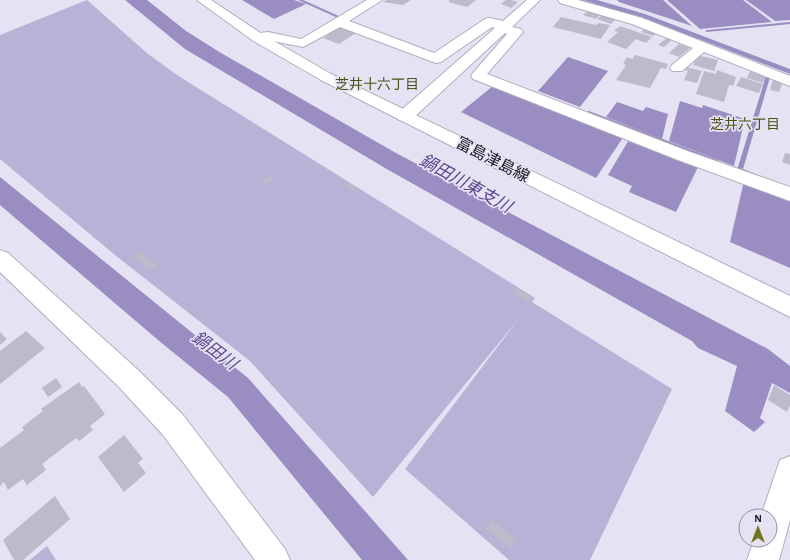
<svg xmlns="http://www.w3.org/2000/svg" width="790" height="560" viewBox="0 0 790 560" font-family="'Alegreya Sans','Noto Sans JP',sans-serif">
	<rect width="100%" height="100%" fill="#e5e2f4"/>
	<g fill="#b9b1d6">
		<polygon points="87,0 148,54 180,77 535,298 532,302 672,389 590,560 509,560 405,469 520,317 373,497 250,361 115,255 0,159 0,35"/>
		<polygon points="47,546 56,560 30,560"/>
	</g>
	<g fill="#998dc2">
		<polygon points="125,0 147,0 186,31 221,53 396,153 768,349 790,366 790,393 772,383 760,418 765,422 754,432 725,411 737,366 698,348 692,341 385,168 185,49"/>
		<polygon points="242,0 294,0 306,4 274,19"/>
		<polygon points="584,0 597,0 645,14 790,69 790,74 649,20"/>
		<polygon points="617,0 663,0 692,26 619,2"/>
		<polygon points="667,0 743,0 772,22 700,29"/>
		<polygon points="746,0 790,0 790,20 775,21"/>
		<polygon points="568,57 608,71 580,107 538,91"/>
		<polygon points="493,86 624,136 596,178 461,112"/>
		<polygon points="680,101 702,108 703,105 745,119 734,166 669,141"/>
		<polygon points="617,102 643,111 646,107 668,114 662,139 606,117"/>
		<polygon points="630,138 699,165 676,212 629,192 632,186 608,175"/>
		<polygon points="0,177 248,378 408,560 362,560 228,397 158,340 0,205"/>
		<polygon points="744,181 790,199 790,268 730,242"/>
	</g>
	<g fill="none" stroke-linecap="round" stroke-linejoin="round">
		<g fill="#998dc2" fill-rule="evenodd">
			<polygon points="298,0 303,0 341,17 338,18"/>
			<polygon points="577,0 583,0 637,15 699,39 695,40 635,17"/>
			<polygon points="790,22 790,24 707,32 705,31 707,30"/>
			<polygon points="766,76 770,77 743,169 750,172 750,174 748,175 738,171 737,170"/>
			<polygon points="589,111 718,160 719,161 718,162 714,162 587,114 587,112"/>
		</g>
	</g>
	<g fill="#bdbacb">
		<polygon points="386,0 411,0 403,5 383,2"/>
		<polygon points="450,0 476,0 467,7 448,2"/>
		<polygon points="506,0 511,0 518,2 511,8 501,4"/>
		<polygon points="588,11 601,14 596,19 583,15"/>
		<polygon points="602,15 616,19 611,24 597,19"/>
		<polygon points="561,17 596,25 598,23 610,25 601,39 553,27"/>
		<polygon points="620,26 652,37 646,43 636,39 626,49 607,42 618,32 614,31"/>
		<polygon points="340,27 356,33 339,44 323,38"/>
		<polygon points="645,29 657,33 653,36 641,32"/>
		<polygon points="667,38 672,40 664,47 658,45"/>
		<polygon points="679,44 690,48 679,57 669,53"/>
		<polygon points="635,55 668,64 666,69 661,68 650,88 616,80 626,65 623,64 627,57 632,59"/>
		<polygon points="697,55 718,60 714,71 693,65"/>
		<polygon points="686,67 702,71 697,83 684,80 688,71 685,70"/>
		<polygon points="717,70 736,77 733,86 729,85 724,102 696,94 704,71 716,74"/>
		<polygon points="750,71 766,76 763,83 747,78"/>
		<polygon points="741,77 763,84 759,93 736,86"/>
		<polygon points="773,80 783,82 779,92 770,90"/>
		<polygon points="785,153 790,154 790,165 782,162"/>
		<polygon points="270,176 274,179 265,186 260,183"/>
		<polygon points="348,183 358,189 355,192 344,186"/>
		<polygon points="140,251 157,265 149,270 133,256"/>
		<polygon points="516,288 532,298 529,302 512,292"/>
		<polygon points="26,331 45,348 0,384 0,351"/>
		<polygon points="0,332 7,339 0,345"/>
		<polygon points="56,378 62,387 48,397 42,388"/>
		<polygon points="79,382 82,387 84,386 105,414 90,426 93,430 79,441 76,438 42,464 46,470 27,485 23,479 8,490 4,482 0,486 0,448 24,430 22,427 43,411 41,409"/>
		<polygon points="774,385 790,395 790,405 787,412 768,400"/>
		<polygon points="124,435 143,459 138,463 146,473 124,492 98,457"/>
		<polygon points="55,496 70,519 23,560 14,560 3,540"/>
		<polygon points="491,519 517,540 511,549 486,529"/>
	</g>
	<g fill="none" stroke-linecap="round" stroke-linejoin="round">
		<defs>
			<g id="minor">
				<polygon points="367,0 382,0 349,21 434,53 485,19 490,18 503,21 527,0 540,0 512,27 521,29 523,32 487,74 690,152 790,187 790,201 678,160 473,79 471,76 473,73 507,34 505,33 411,120 405,121 399,120 397,116 399,112 495,28 492,27 441,62 436,63 340,27 303,47 268,40 252,40 250,37 252,34 268,32 301,39"/>
				<polygon points="558,0 578,0 642,18 790,76 790,86 704,52 682,71 672,71 670,68 672,65 693,48 632,24 560,3"/>
				<polygon points="0,250 8,253 137,369 183,415 285,549 290,560 255,560 163,435 119,387 0,272"/>
				<polygon points="790,456 790,520 779,560 747,560 754,540 770,540 770,516 761,516 780,460"/>
			</g>
			<polygon id="major" points="197,0 211,0 262,34 331,74 790,296 790,317 321,80 252,40"/>
		</defs>
		<use href="#minor" stroke="#b1aebf" stroke-width="2"/>
		<use href="#major" stroke="#b1aebf" stroke-width="2"/>
		<use href="#minor" fill="#fff" fill-rule="evenodd"/>
		<use href="#major" fill="#fff" fill-rule="evenodd"/>
	</g>
	<g text-anchor="middle" stroke-width="3.5" stroke-linejoin="round" paint-order="stroke">
		<g font-size="14" fill="#4e5217" stroke="#e5e2f4">
			<text x="377" y="89">芝井十六丁目</text>
			<text x="745" y="129">芝井六丁目</text>
		</g>
		<g font-size="16" fill="#18171d" stroke="#e5e2f4">
			<text transform="translate(493 159) rotate(27)" y="6">富島津島線</text>
		</g>
		<g font-size="17" font-style="italic" fill="#5b488c" stroke="#e5e2f4">
			<text transform="translate(466 183) rotate(29)" y="6">鍋田川東支川</text>
			<text transform="translate(215 350) rotate(37)" y="6">鍋田川</text>
		</g>
	</g>
	<g transform="translate(758 528)"><circle r="19" fill="#e5e2f4" stroke="#93919e"/>
	<path d="M0-3L7 15L0 10L-7 15Z" fill="#70751d"/>
	<text y="-6" font-size="11" font-weight="bold" text-anchor="middle" fill="#18171d">N</text>
	</g>
</svg>
